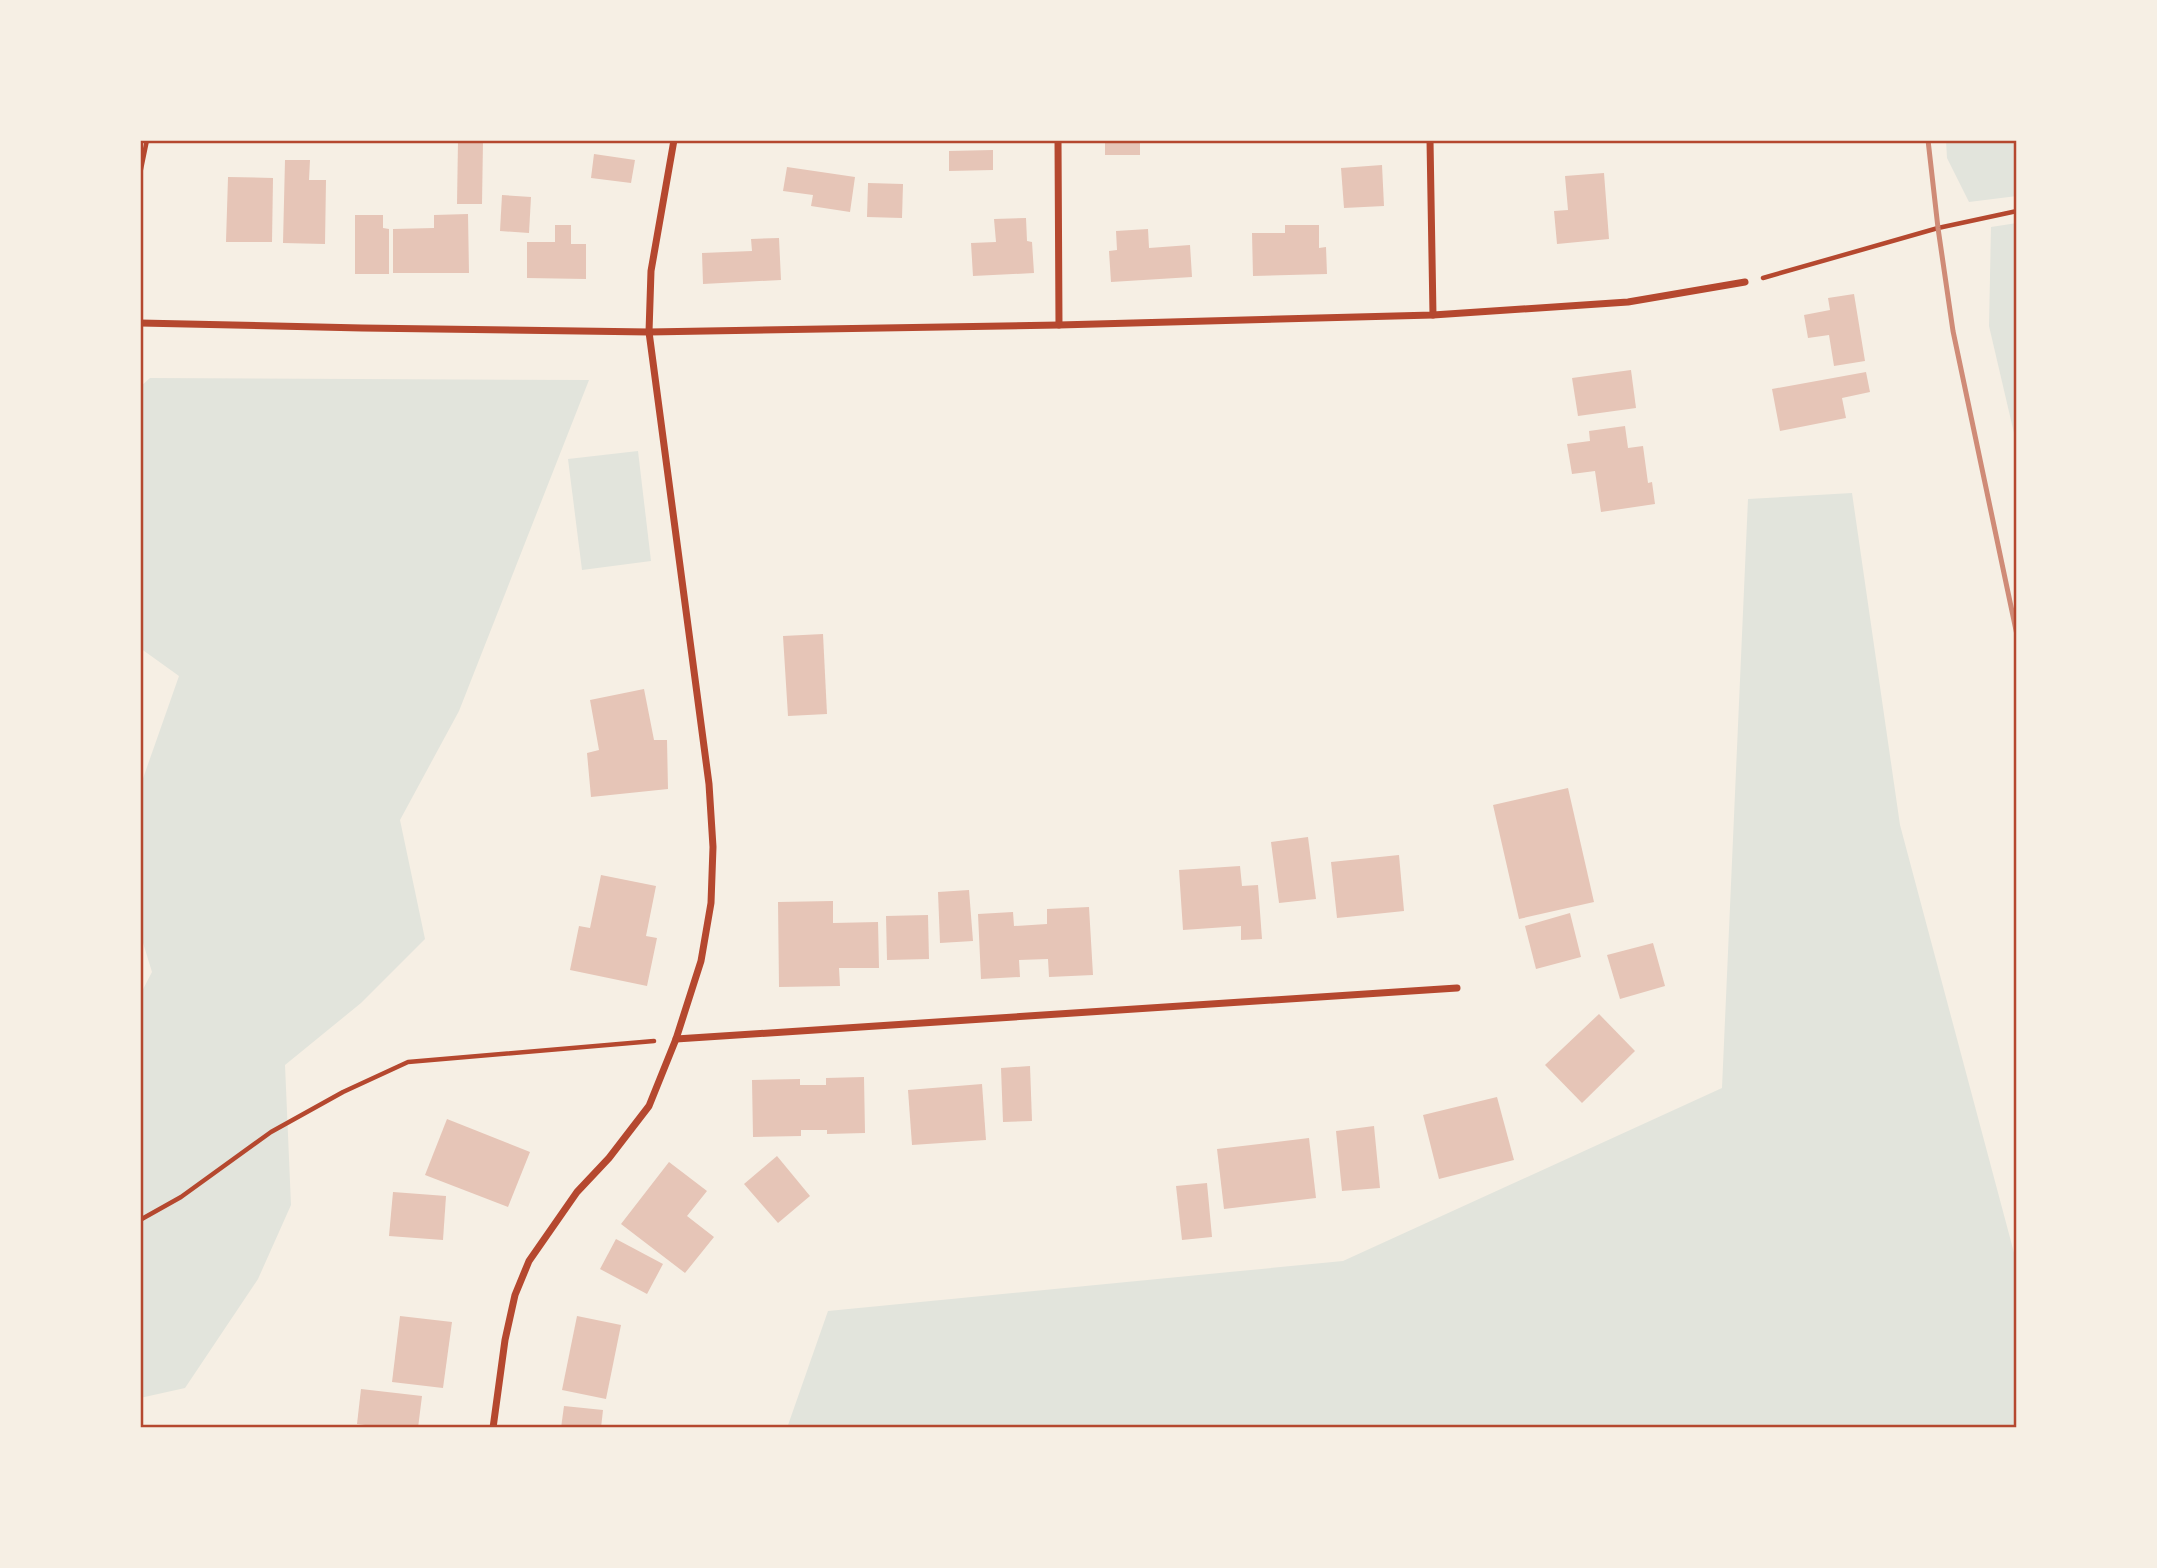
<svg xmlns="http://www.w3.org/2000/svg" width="2157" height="1568" viewBox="0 0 2157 1568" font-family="'Nunito Sans',sans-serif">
	<rect width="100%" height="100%" fill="#f6efe4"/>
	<g fill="#e2e4dc">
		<polygon points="1946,140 2017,140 2017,196 1969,202 1947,158"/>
		<polygon points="2017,223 2017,446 1989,326 1991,227"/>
		<polygon points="150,378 589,380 459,711 400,820 425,939 361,1003 285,1065 291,1205 258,1279 185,1388 140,1398 140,995 152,972 140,933 140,787 179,676 140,648 140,387"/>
		<polygon points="638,451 651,561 582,570 568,459"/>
		<polygon points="1852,493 1900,825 2017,1264 2017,1428 787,1428 828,1311 1343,1261 1722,1088 1748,499"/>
	</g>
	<g fill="#e6c5b7">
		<polygon points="458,140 483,140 482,204 457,204"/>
		<rect x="1105" y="140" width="35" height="15"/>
		<polygon points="993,150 993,170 949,171 949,151"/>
		<polygon points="594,154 635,160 631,183 591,178"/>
		<polygon points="285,160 310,160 309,180 326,180 325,244 283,243"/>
		<polygon points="1382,165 1384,206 1344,208 1341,168"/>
		<polygon points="787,167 855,177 850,212 811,206 813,195 783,191"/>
		<polygon points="1604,173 1609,239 1557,244 1554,211 1568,210 1565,176"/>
		<polygon points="228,177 273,178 272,242 226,242"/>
		<polygon points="868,183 903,184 902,218 867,217"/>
		<polygon points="502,195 531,197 529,233 500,231"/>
		<polygon points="468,214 469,273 393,273 393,229 434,228 434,215"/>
		<polygon points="355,215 383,215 383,228 389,229 389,274 355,274"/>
		<polygon points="1026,218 1027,241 1032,242 1034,273 973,276 971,243 996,242 994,219"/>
		<polygon points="555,225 571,225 571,244 586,244 586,279 527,278 527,242 555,242"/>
		<polygon points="1285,225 1319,225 1319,248 1326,247 1327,274 1253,276 1252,233 1285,233"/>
		<polygon points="1148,229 1149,248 1190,245 1192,277 1111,282 1109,251 1117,250 1116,231"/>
		<polygon points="779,238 781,280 703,284 702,253 752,251 751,239"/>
		<polygon points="1854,294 1865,361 1834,366 1829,335 1808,338 1804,315 1830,310 1828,298"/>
		<polygon points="1631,370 1636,408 1578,416 1572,378"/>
		<polygon points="1866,372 1870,392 1842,398 1846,418 1780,431 1772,389"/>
		<polygon points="1625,426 1628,448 1643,446 1648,483 1652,482 1655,504 1601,512 1595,471 1572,474 1567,444 1590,441 1589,431"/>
		<polygon points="823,634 827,714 788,716 783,636"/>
		<polygon points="644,689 654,740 667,740 668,789 591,797 587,753 599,750 590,700"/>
		<polygon points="1568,788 1594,902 1519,919 1493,805"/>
		<polygon points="1308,837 1316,899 1279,903 1271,842"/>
		<polygon points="1399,855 1404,911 1337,918 1331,862"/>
		<polygon points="1240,866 1242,886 1258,885 1262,939 1241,940 1241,926 1183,930 1179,870"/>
		<polygon points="601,875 656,886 646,936 657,938 647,986 570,970 579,926 590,928"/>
		<polygon points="969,890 973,941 940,943 938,892"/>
		<polygon points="833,901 833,923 878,922 879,968 839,968 840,986 779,987 778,902"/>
		<polygon points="1089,907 1093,975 1049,977 1048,959 1019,960 1020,977 981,979 978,914 1013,912 1014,926 1047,924 1047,909"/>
		<polygon points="1570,913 1581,957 1536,969 1525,926"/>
		<polygon points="928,915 929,959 887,960 886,916"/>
		<polygon points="1653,943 1665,986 1620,999 1607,955"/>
		<polygon points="1599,1014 1635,1051 1582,1103 1545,1065"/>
		<polygon points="1030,1066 1032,1121 1003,1122 1001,1068"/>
		<polygon points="864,1077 865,1133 827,1134 827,1130 801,1130 801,1136 753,1137 752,1080 800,1079 800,1085 826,1085 826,1078"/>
		<polygon points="982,1084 986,1140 912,1145 908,1090"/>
		<polygon points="1497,1097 1514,1160 1439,1179 1423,1115"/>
		<polygon points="447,1119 530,1152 508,1207 425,1175"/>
		<polygon points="1374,1126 1380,1188 1342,1191 1336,1131"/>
		<polygon points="1309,1138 1316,1198 1224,1209 1217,1149"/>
		<polygon points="777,1156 810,1196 778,1223 744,1184"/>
		<polygon points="669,1162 707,1191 687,1216 714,1237 685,1273 621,1224"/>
		<polygon points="1207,1183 1212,1237 1182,1240 1176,1186"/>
		<polygon points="393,1192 446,1196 443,1240 389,1236"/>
		<polygon points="616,1239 663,1264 647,1294 600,1269"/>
		<polygon points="400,1316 452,1322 443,1388 392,1382"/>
		<polygon points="577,1316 621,1325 606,1399 562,1390"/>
		<polygon points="361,1389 422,1396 418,1428 389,1428 357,1424"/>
		<polygon points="564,1406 603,1410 601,1428 561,1428"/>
	</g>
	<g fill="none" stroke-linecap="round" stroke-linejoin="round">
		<g stroke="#b5482f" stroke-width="4.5">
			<polyline points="140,174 147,140"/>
			<polyline points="1763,278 1938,228 2017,211"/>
			<polyline points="140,1220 181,1197 271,1132 343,1092 408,1062 654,1041"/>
		</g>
		<g stroke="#b5482f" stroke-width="7">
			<polyline points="1058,140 1059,325"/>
			<polyline points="1430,140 1433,315"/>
			<polyline points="140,323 362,328 649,332 1059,325 1433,315 1628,302 1745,282"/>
			<polyline points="676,1039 1457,988"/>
			<polyline points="493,1428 505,1340 515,1295 529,1261 577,1192 609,1158 649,1106 676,1039 701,961 711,903 713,847 709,784 649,332 651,271 674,140"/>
		</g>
		<polyline stroke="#cf8b77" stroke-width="5" points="1928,140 1938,228 1953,331 2017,635"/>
	</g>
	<rect width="2157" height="1568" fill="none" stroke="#f6efe4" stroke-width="284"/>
	<rect x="142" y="142" width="1873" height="1284" fill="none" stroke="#b5482f" stroke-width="2.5"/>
</svg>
